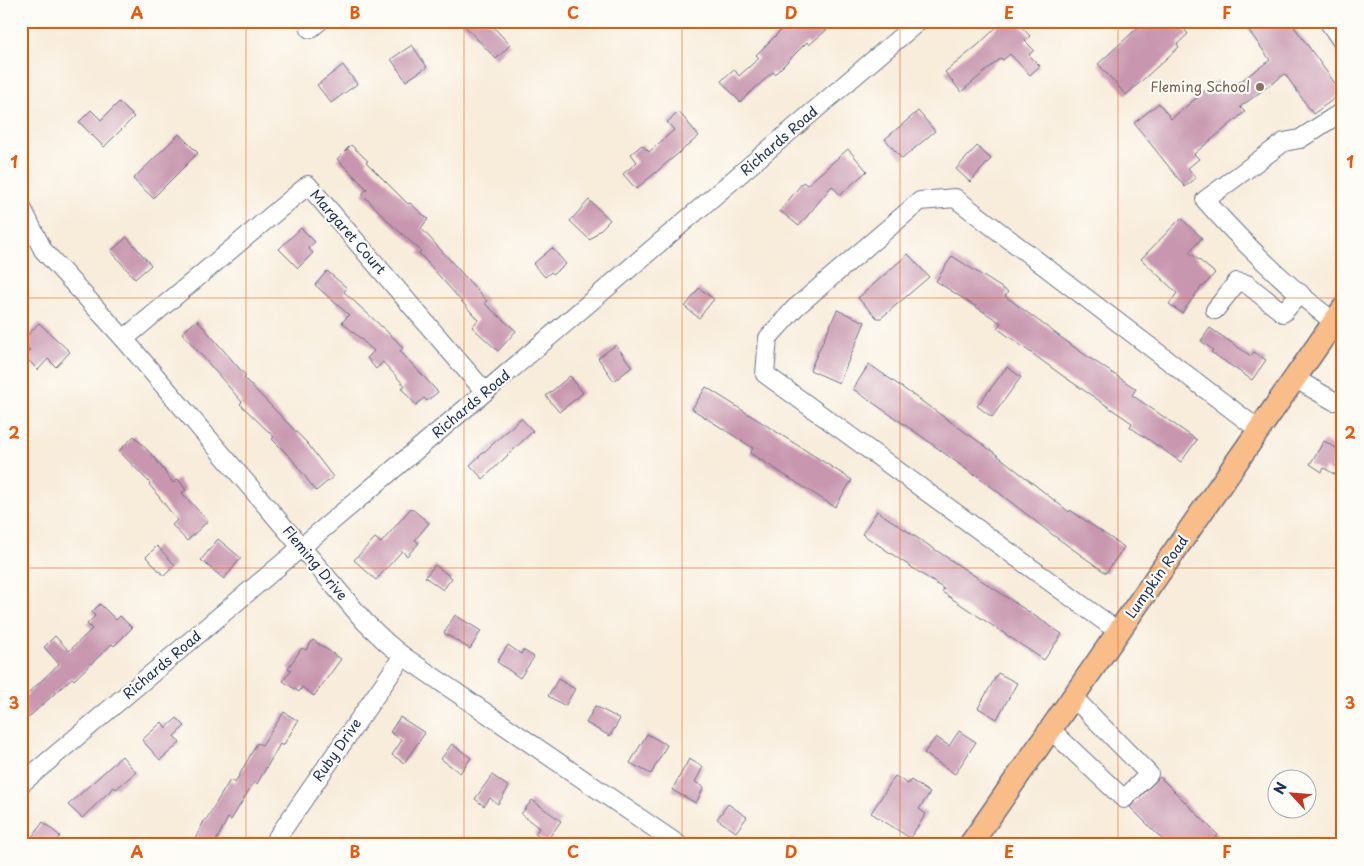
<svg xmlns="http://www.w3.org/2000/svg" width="1364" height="866" viewBox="0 0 1364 866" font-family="'Playpen Sans',sans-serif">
	<rect width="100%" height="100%" fill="#fdfcf7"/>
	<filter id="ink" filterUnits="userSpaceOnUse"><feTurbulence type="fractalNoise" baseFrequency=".02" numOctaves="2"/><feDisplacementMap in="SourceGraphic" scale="10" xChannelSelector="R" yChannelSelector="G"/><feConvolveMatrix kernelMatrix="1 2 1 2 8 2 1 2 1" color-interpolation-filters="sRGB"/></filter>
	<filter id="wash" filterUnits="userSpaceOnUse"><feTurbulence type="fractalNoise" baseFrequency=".0096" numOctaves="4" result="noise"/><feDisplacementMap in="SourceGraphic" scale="20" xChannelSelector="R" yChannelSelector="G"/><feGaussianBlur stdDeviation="1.12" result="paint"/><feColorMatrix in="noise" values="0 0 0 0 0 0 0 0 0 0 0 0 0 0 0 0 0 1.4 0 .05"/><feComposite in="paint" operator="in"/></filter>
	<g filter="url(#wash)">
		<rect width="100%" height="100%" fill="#f8ecda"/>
		<g id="blocks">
			<g fill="#c897af">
				<polygon points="460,21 488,21 510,45 496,59"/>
				<polygon points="790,21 837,21 809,45 807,42 775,74 773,72 740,102 721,81 734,69 739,76 759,58 756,55"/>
				<polygon points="1003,21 1016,21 1030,36 1025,41 1034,50 1029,55 1040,66 1030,75 1010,54 1003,60 1001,58 961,92 945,72 978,45"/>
				<polygon points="1145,21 1195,21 1185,30 1188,34 1177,44 1179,47 1126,95 1098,64"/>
				<polygon points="1242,21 1290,21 1342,93 1313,114 1285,74 1240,107 1245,112 1194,154 1199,159 1188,168 1196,178 1185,187 1134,123 1159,103 1171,119 1218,80 1227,91 1270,60"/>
				<polygon points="412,45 427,67 406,81 391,59"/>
				<polygon points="343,65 357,84 331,103 317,85"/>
				<polygon points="119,102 134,117 104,147 79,122 91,110 101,120"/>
				<polygon points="918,111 935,131 902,159 885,139"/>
				<polygon points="679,112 699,136 636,189 623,174 637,162 631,154 642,145 649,152 674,130 667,122"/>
				<polygon points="179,134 198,153 153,198 133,179"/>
				<polygon points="351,145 368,161 366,162 408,204 410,203 428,219 421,228 487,301 484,303 516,331 498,351 472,327 478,320 419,253 421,251 391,224 362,194 367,189 337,159"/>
				<polygon points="977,146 991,159 970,182 956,169"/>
				<polygon points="848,149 867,171 840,195 832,186 799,226 780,211 803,182 807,185"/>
				<polygon points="589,200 610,220 590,240 570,221"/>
				<polygon points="1181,218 1202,238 1189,252 1215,273 1203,287 1202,286 1182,313 1169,304 1177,293 1141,259"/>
				<polygon points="301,228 315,242 308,248 313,253 298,268 279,249"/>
				<polygon points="127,237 151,265 135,279 111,251"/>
				<polygon points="552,248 566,264 553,274 551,272 545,277 533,264"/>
				<polygon points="908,254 929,277 881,318 877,318 858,298"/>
				<polygon points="952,256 1008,292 1005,296 1078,350 1136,389 1132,395 1197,440 1181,462 1130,427 1132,423 1063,376 997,328 1001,323 936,281"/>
				<polygon points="327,271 347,288 344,292 394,338 403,348 400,351 438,392 427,401 424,398 416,405 401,388 405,386 383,362 376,369 367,358 374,351 342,322 349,315 315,285"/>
				<polygon points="699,288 714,299 699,318 685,307"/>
				<polygon points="837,310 865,322 839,383 810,370"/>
				<polygon points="197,320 246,376 244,378 307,443 333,477 316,491 291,458 272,439 274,437 240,404 242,402 182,333"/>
				<polygon points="39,323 70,352 56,367 48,359 38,370 24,356 30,350 21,342"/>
				<polygon points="1210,328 1251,356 1254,352 1266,360 1252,380 1211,352 1213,350 1201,341"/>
				<polygon points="616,345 632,367 614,381 598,358"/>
				<polygon points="869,364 992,451 1069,512 1070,510 1124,547 1106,573 1053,535 975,474 974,475 921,436 853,389"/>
				<polygon points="1007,367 1021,377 992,417 977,406"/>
				<polygon points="570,376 583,393 559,412 546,396"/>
				<polygon points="706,387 852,480 835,507 750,453 753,448 692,409"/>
				<polygon points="521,418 533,431 483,479 470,465"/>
				<polygon points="134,436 154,457 173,483 178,479 186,490 182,493 208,521 187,541 172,525 177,520 149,484 150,483 119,451"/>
				<polygon points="1324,441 1343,452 1343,479 1324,468 1322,472 1310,464"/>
				<polygon points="411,508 429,523 415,540 419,543 407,556 402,551 376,580 354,560 375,538 381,543"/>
				<polygon points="877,511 1062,634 1044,660 942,592 944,589 862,534"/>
				<polygon points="218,539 241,558 224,579 201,560"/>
				<polygon points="157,546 175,565 164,576 146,557"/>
				<polygon points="435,565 452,578 443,590 425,577"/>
				<polygon points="100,604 116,620 120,616 132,628 114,646 112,644 74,680 72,678 21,724 21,700 59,664 44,647 55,636 69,651 92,629 87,624 95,616 92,612"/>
				<polygon points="455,615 481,631 470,649 444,633"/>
				<polygon points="313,640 341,659 314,696 302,687 299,692 283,681 291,670 288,668 302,648 306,650"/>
				<polygon points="508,645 521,654 523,650 534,657 520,678 497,662"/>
				<polygon points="998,673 1017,683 997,719 978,708"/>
				<polygon points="558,679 575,689 565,706 548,696"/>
				<polygon points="595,706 620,719 610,736 586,723"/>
				<polygon points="284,712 298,721 283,746 280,744 257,784 254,782 231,820 228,818 214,845 192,845 205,819 206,820 230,780 235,783 257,743 262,745"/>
				<polygon points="400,717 425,733 404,763 392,755 402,740 390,732"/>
				<polygon points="177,718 185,726 174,736 180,743 160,760 142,740 162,722 166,728"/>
				<polygon points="959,731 976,742 955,774 924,753 936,737 949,746"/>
				<polygon points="647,734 667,745 651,774 630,763"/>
				<polygon points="452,744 471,758 460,773 441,759"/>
				<polygon points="122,756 136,772 116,789 114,787 82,818 68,805"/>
				<polygon points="689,759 703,767 695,782 704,787 696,803 672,790"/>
				<polygon points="492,775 509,787 498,804 490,798 484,806 475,799"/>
				<polygon points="895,776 908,784 911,780 930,793 919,809 926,814 910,838 871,813"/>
				<polygon points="1160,777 1218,835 1209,845 1168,845 1130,807"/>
				<polygon points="532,800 561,821 546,842 535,834 539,828 521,814"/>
				<polygon points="728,804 747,817 736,832 717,819"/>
				<polygon points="43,822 60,836 54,845 26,845"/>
			</g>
		</g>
	</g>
	<g filter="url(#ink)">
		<use href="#blocks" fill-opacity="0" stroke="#687189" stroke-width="1"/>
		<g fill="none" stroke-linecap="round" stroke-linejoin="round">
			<defs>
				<g id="minor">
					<polyline points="1328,21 1343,43"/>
					<polyline points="310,29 320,21"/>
					<polyline points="21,206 43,250 124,339 365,622 387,643 403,656 679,845"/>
					<polyline points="1215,310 1237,282 1247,284 1283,313 1300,293"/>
					<path d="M1334 322C1287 286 1244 244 1205 200L1284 142 1300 139 1343 111"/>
					<polyline points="124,339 308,185 485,392"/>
					<polyline points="1294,378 1334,401"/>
					<polyline points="1119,632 765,374 768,338 795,308 920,201 955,198 1259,430"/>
					<polyline points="1051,730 1124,799 1149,774 1073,697"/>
					<polyline points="21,784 485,392 919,21"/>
					<polyline points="272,845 403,656"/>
				</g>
				<polyline id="major" points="970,845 1343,309"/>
			</defs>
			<use href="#minor" stroke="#687189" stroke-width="20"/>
			<use href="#major" stroke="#687189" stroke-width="25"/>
			<use href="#minor" stroke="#fff" stroke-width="18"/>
			<use href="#major" stroke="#f8bd88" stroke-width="22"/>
		</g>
	</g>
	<path fill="none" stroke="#e8590c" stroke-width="1" stroke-opacity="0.55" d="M246 21V845M464 21V845M682 21V845M900 21V845M1118 21V845M21 298H1343M21 568H1343"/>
	<circle fill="#8d6e63" stroke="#fdfcf7" stroke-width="2" cx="1260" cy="87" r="5"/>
	<g text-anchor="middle" stroke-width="4.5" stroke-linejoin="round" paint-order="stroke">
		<g font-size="14" fill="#785e54" stroke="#fdfcf7" text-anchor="end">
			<text x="1250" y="92">Fleming School</text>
		</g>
		<g font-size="14" fill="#1b2f5e" stroke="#fdfcf7">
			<text transform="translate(779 141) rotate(-41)" y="5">Richards Road</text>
			<text transform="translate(348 232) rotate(49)" y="5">Margaret Court</text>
			<text transform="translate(471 404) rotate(-40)" y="5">Richards Road</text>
			<text transform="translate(315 563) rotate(50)" y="5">Fleming Drive</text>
			<text transform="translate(1157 577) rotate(-55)" y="5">Lumpkin Road</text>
			<text transform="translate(162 665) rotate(-40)" y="5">Richards Road</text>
			<text transform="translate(337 750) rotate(-55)" y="5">Ruby Drive</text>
		</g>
	</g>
	<rect width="1364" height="866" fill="none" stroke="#fdfcf7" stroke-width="55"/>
	<g transform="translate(1292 794) rotate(296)"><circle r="24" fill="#fdfcf7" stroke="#a3aaba"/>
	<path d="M0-4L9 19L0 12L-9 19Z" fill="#c8321e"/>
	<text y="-8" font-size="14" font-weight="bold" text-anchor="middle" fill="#1b2f5e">N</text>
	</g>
	<rect x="28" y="28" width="1308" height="810" fill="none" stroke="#e8590c" stroke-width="2"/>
	<g font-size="16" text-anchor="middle" font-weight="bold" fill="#e8590c">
		<text x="137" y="19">A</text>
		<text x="355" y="19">B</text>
		<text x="573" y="19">C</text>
		<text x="791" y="19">D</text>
		<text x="1009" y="19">E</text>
		<text x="1227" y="19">F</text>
		<text x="14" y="168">1</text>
		<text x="1350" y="168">1</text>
		<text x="14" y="439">2</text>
		<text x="1350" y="439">2</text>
		<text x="14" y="709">3</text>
		<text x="1350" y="709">3</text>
		<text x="137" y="858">A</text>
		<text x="355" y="858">B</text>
		<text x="573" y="858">C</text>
		<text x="791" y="858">D</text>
		<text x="1009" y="858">E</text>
		<text x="1227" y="858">F</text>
	</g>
</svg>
